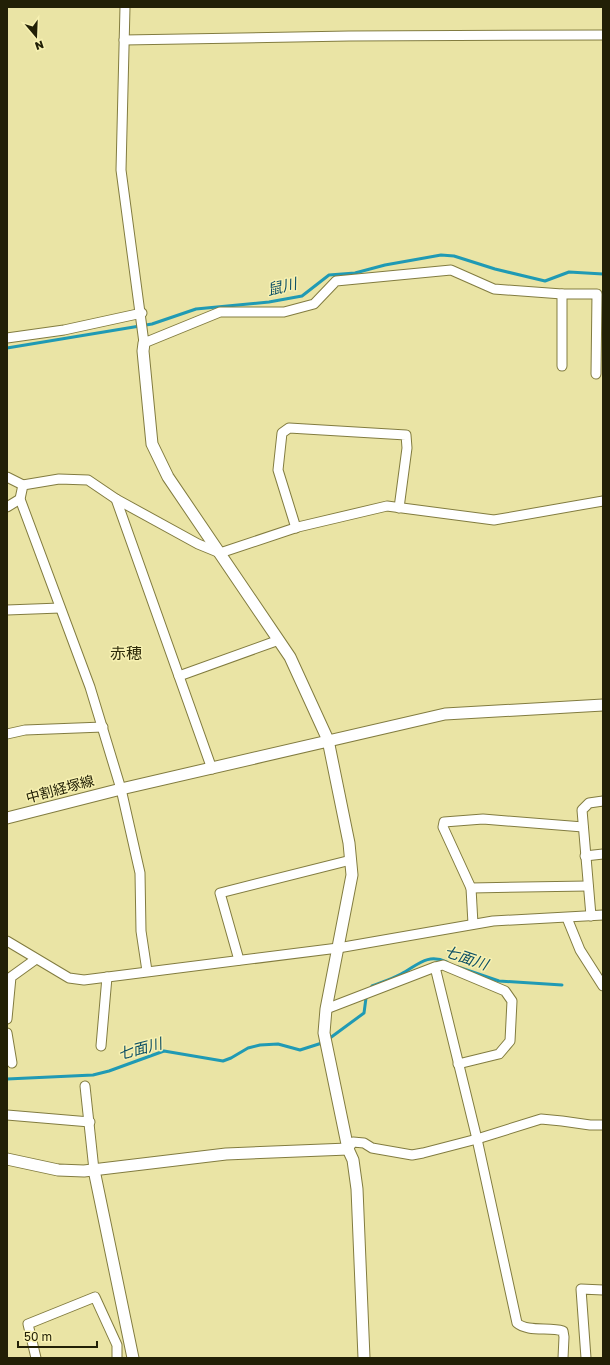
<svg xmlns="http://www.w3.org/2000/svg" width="610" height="1365" viewBox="0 0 610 1365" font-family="'Golos Text','Noto Sans JP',sans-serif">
	<rect width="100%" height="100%" fill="#eae4a5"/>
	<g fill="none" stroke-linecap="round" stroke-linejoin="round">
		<g stroke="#209ab4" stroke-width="3">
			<polyline points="7,348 152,324 196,309 269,302 302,296 329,275 355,273 385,265 441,255 454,256 495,269 545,281 569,272 603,274"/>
			<polyline points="458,967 499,981 562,985"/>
			<path d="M372 986C382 982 392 979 401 974 418 965 427 953 447 962"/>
			<polyline points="330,1038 364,1013 366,998"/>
			<polyline points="7,1079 93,1075 109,1071 164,1051 223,1061 231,1058 248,1048 260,1045 278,1044 300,1050 322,1043"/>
		</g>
		<defs>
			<g id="minor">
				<polyline points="125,7 121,170 144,343 220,312 284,312 314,304 336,281 451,270 494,289 562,294 597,294 596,374"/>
				<polyline points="124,40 349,36 603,35"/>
				<polyline points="7,338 64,330 142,313"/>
				<polyline points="562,366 562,294"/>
				<polyline points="7,477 23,485"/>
				<polyline points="116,499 212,769"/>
				<polyline points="7,507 20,499"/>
				<polyline points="296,528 278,470 282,433 289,428 406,435 407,448 399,508"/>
				<polyline points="7,610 60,608"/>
				<polyline points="179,676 279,640"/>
				<polyline points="7,734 25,730 103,727"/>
				<polyline points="583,827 483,819 444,822 443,827 471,888 588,886"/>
				<polyline points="585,856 603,854"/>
				<polyline points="471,888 473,924"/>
				<polyline points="591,916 582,810 589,803 603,801"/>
				<polyline points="567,918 580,950 603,986"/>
				<polyline points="7,941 69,978 84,980 338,948 493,921 603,915"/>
				<polyline points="239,960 220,893 351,860"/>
				<polyline points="435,967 443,965 505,991 512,1001 510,1041 499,1054 458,1064"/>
				<polyline points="147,971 141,931 140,873 121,789 90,687 20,499 23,485 59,479 88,480 116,499 198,544 220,553 298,527 387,506 494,520 603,501"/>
				<path d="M326 1009 435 967 477 1139 517 1323C527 1332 549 1327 563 1331L564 1337 563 1358"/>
				<polyline points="7,1019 11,977 36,959"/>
				<polyline points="7,1033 12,1063"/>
				<polyline points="101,1046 107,977"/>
				<polyline points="85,1086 94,1170"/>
				<polyline points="7,1115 90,1122"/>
				<polyline points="348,1149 353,1142 364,1143 372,1148 412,1155 423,1153 477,1139 541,1119 562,1121 590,1125 603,1125"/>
				<polyline points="36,1358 28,1324 95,1297 117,1345 117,1358"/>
				<polyline points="586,1358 581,1289 603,1290"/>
			</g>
			<g id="tertiary">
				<polyline points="144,343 143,351 152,444 168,477 290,657 328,740 349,843 352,875 326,1009 324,1033 348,1149 353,1160 357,1189 364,1358"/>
				<polyline points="7,818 121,789 445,714 603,705"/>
				<polyline points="7,1159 58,1170 84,1171 226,1154 348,1149"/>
				<polyline points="94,1170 133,1358"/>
			</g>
		</defs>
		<use href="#minor" stroke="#827c40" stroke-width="11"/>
		<use href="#tertiary" stroke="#827c40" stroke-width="13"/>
		<use href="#minor" stroke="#fff" stroke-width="9"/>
		<use href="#tertiary" stroke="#fff" stroke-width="11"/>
	</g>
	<g text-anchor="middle" stroke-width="3" stroke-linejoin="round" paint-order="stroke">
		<g font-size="14" fill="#222006" stroke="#f7f1b2">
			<text transform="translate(60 789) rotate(-15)" y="5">中割経塚線</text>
		</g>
		<g font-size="15" font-style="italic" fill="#0e5064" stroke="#f7f1b2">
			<text transform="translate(282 287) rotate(-13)" y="5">鼠川</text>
			<text transform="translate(466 958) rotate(19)" y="5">七面川</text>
			<text transform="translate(140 1049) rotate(-15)" y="5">七面川</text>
		</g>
		<g font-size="16" fill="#2e2b0a" stroke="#f7f1b2">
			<text x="126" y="659">赤穂</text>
		</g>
	</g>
	<rect width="610" height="1365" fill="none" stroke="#222006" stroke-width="16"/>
	<g transform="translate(36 36) rotate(161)" stroke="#f7f1b2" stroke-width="3" paint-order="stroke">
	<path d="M0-3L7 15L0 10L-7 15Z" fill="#222006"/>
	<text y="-6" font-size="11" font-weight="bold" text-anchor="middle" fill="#222006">N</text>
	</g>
	<path d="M18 1341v6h79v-6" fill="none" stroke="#222006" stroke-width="2"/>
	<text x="24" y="1341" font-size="12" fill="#222006" stroke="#f7f1b2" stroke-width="3" paint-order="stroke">50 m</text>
</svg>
